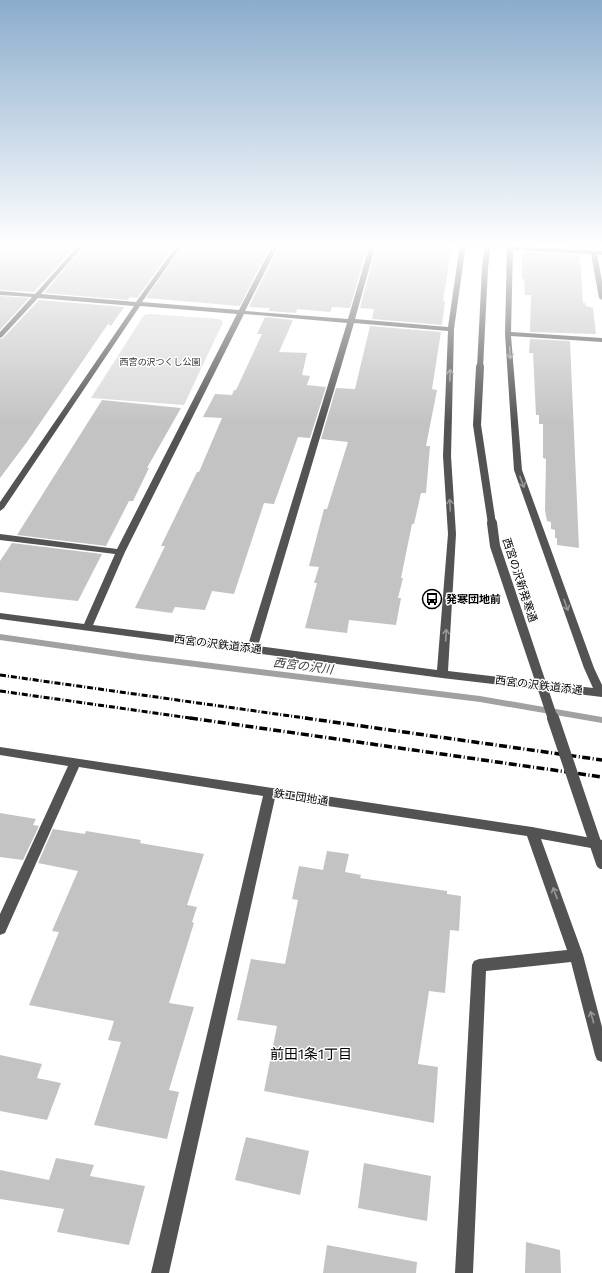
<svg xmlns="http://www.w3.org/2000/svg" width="602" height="1273" viewBox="0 0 602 1273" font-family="Commissioner,'Noto Sans JP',sans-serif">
	<rect width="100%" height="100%" fill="#fff"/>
	<polygon fill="#dadada" points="151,314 220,319 223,322 184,405 91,398 144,315"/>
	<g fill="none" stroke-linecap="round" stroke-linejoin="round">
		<polygon fill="#a1a1a1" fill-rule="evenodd" points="0,634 139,654 480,696 602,717 602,723 480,702 139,660 0,640"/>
	</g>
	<g fill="#c3c3c3">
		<polygon points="0,244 78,244 34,292 0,290"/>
		<polygon points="86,244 176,244 137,298 130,297 128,300 44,293"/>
		<polygon points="184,244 271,244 240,306 146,298"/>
		<polygon points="280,244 368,244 350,308 332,307 330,312 297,309 296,313 268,311 270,308 249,307"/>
		<polygon points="377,244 452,244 443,301 445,302 442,325 372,319 374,309 360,308"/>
		<polygon points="522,244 579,244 580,248 522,245"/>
		<polygon points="522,252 580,255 583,303 585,303 586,306 593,308 596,334 530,332 531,295 525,295 524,279 522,279"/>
		<polygon points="0,296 29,298 0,330"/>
		<polygon points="39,300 124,307 111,326 108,324 27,442 0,478 0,339 3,338"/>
		<polygon points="265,317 293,320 279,352 307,353 302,375 310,376 307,385 326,387 310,438 298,437 274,504 264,503 234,594 212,591 205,610 175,607 172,613 135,608 165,546 161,546 197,472 199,472 222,418 203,417 215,394 232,395 234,390 236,390 262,334 257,334"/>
		<polygon points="370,326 441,332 432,389 437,390 426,446 430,446 426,493 421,493 414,524 412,524 401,578 403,578 398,598 401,598 396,625 349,620 347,633 305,628 317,583 314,583 319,567 309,566 324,509 327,509 348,442 321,439 336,388 355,389"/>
		<polygon points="530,339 570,341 579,548 557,545 557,538 555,538 555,530 551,529 551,522 547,521 545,510 546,459 543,458 543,424 539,424 539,415 536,415 533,353 529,353"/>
		<polygon points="102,400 181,408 147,468 149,468 133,501 129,501 106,546 17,535"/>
		<polygon points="12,543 102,554 78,601 41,597 0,592 0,561"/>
		<polygon points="0,813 36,819 33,825 39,826 23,860 0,857"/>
		<polygon points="53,829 85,834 86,831 141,840 140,843 204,854 187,905 197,907 192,922 194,923 169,1003 194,1007 169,1090 179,1092 167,1139 94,1125 121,1042 108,1040 114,1021 29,1005 59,932 52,931 78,871 38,863"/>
		<polygon points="327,851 349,854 345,872 361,875 360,878 447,891 447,894 461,896 459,931 450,930 445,993 429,991 418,1064 438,1067 434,1123 264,1091 277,1026 237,1020 251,959 285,964 298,900 292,899 299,866 323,870"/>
		<polygon points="0,1055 42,1064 37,1078 61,1083 47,1120 0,1111"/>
		<polygon points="246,1137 309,1151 300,1195 235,1180"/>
		<polygon points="56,1158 94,1165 90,1176 145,1186 129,1245 57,1232 64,1209 0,1199 0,1170 49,1180"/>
		<polygon points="364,1163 431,1176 427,1221 358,1208"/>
		<polygon points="526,1242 560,1250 561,1273 525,1273"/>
		<polygon points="327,1245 417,1262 416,1273 323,1273"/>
	</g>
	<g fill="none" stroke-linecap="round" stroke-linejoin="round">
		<g fill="#535353" fill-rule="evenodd">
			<path d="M80 244H85L41 294 136 302 178 244H183L142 302 239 310 273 244H279L245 311 348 319 370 244H376L355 319 448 327 460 244H466L454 329 451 456 456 534 448 671 593 688 584 668 514 470 505 334 507 244H513V246L602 251V255L597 254 602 281V300L599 298 591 254 513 250 511 332 602 338V342L511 336 522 470 594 668 602 685V697L442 678 0 619V613L84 624 115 554 0 540V534L117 549 237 314 140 306 4 508 0 511V502L134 306 38 298 2 337 0 338V332L32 297 0 295V291L35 294ZM244 314 347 323 248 645 93 625 125 552ZM354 323 448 331 443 456 448 534 437 670 258 646Z"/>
			<polygon points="485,244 491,244 488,268 485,270 482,268"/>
			<polygon points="0,747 532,827 602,840 602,850 541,839 583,955 602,1027 602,1062 597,1060 595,1055 571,962 486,971 473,1273 455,1273 472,965 474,961 479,959 567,950 527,836 275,798 169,1273 151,1273 263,796 79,767 5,933 0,935 0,914 68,766 0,755"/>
		</g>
		<g stroke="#000" stroke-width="3" stroke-dasharray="6 2 1 2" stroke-linecap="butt">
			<polyline points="0,675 312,719"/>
			<polyline points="0,691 197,719"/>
		</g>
		<g stroke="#000" stroke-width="3.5" stroke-dasharray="8 2.5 1 2.5" stroke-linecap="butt">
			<polyline points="190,718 602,777"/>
			<polyline points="305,718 602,760"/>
		</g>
		<polyline stroke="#535353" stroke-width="6" points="480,368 485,268"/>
		<polyline stroke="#535353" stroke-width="8" points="480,367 477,425 492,524"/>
		<polyline stroke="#535353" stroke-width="10" points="492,523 495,546 553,719"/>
		<polyline stroke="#535353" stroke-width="12" points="553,718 602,863"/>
	</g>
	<defs><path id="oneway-shaft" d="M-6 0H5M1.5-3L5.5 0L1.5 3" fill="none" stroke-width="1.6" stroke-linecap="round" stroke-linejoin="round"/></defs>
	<g stroke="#989898">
		<use href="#oneway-shaft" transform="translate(510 353) rotate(86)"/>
		<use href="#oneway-shaft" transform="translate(450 375) rotate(-88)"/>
		<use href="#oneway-shaft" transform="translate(522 482) rotate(70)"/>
		<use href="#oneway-shaft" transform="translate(450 505) rotate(-93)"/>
		<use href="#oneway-shaft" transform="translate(566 605) rotate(70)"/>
		<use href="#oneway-shaft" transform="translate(446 635) rotate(-87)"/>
		<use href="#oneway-shaft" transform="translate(555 893) rotate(-111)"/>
		<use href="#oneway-shaft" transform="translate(592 1017) rotate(-105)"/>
	</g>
	<linearGradient id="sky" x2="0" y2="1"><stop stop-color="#8baccc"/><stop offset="0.58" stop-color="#fff"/><stop offset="1" stop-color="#fff" stop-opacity="0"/></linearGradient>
	<rect width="602" height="423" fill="url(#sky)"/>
	<defs>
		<symbol id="bus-ring" viewBox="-11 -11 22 22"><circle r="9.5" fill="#fff" stroke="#000" stroke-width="1.5"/><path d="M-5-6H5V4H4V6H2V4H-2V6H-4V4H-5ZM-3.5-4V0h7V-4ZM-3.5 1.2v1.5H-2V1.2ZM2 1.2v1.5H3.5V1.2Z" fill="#000"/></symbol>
	</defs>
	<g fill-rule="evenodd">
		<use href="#bus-ring" x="421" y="588" width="22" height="22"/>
	</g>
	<g text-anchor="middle" stroke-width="3" stroke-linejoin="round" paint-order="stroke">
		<g font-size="9" fill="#313131" stroke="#fff">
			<text x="160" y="365">西宮の沢つくし公園</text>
		</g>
		<g font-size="11" fill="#000" stroke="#fff">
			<text transform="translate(520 580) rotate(72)" y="4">西宮の沢新発寒通</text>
			<text transform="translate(218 644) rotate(7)" y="4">西宮の沢鉄道添通</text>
			<text transform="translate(539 685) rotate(7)" y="4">西宮の沢鉄道添通</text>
			<text transform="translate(301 797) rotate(9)" y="4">鉄工団地通</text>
		</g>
		<g font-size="11" font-weight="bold" fill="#000" stroke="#fff" text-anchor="start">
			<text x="446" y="603">発寒団地前</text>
		</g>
		<g font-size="12" font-style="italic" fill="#424242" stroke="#fff">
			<text transform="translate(303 666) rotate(7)" y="4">西宮の沢川</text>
		</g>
		<g font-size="14" fill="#000" stroke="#fff">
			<text x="311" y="1059">前田1条1丁目</text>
		</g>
	</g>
</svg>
